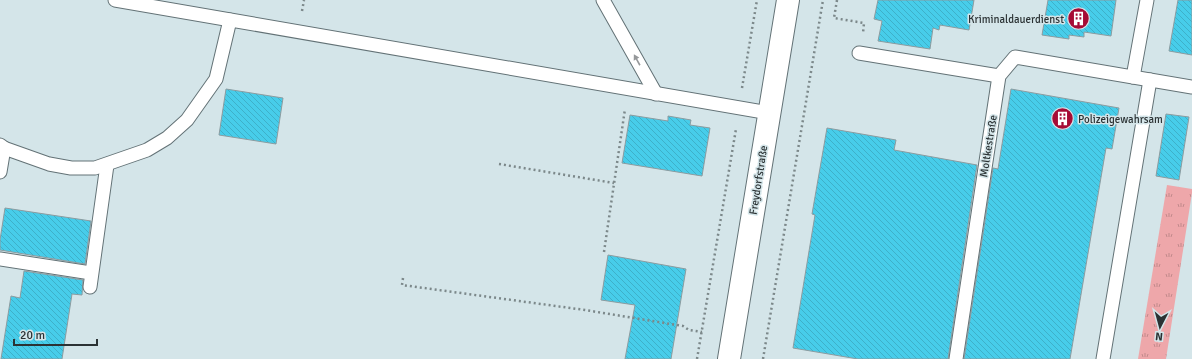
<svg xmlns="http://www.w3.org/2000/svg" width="1192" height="359" viewBox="0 0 1192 359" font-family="Signika,sans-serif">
	<defs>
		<pattern id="grass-tufts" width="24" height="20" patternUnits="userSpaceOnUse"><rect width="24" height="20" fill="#eea7aa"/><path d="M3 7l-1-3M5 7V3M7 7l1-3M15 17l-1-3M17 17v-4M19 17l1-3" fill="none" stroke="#c1898b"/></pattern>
		<pattern id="building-back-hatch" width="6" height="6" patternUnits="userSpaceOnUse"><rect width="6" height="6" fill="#47cdea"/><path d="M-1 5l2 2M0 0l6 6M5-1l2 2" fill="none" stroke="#3eb0c9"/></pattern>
	</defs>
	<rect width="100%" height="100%" fill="#d4e5e9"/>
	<polygon fill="url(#grass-tufts)" points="1167,185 1192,189 1192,193 1166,359 1138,359"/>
	<g fill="url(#building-back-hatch)" stroke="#8c9ca0">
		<polygon points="878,0 974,0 969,30 940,25 939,30 933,28 930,49 878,41 882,21 874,19"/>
		<polygon points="1048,0 1116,0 1111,36 1084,32 1084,37 1069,35 1069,39 1042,35"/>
		<polygon points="1178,0 1192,0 1192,55 1169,51"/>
		<polygon points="226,89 283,98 276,144 219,135"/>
		<polygon points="1011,89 1119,108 1112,149 1106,148 1070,359 964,359 993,168 998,169"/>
		<polygon points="1166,114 1189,117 1179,180 1156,176"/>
		<polygon points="630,115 668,121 668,116 691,120 690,125 710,128 702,176 622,163"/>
		<polygon points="827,128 896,140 894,150 977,165 948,359 858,359 793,348 815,215 812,214"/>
		<polygon points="5,208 91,221 85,264 0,250 0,240"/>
		<polygon points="608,255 686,269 671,359 625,359 635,305 601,300"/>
		<polygon points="24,271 83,280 82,295 72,294 62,359 1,359 11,296 20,298"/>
	</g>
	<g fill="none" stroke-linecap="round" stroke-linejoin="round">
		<defs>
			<g id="lane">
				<polyline points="115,0 769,113"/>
				<polyline points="603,0 656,94"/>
				<polyline points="859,53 999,76"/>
				<polyline points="1133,77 1147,0"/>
				<polyline points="0,145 4,148 49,164 71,168 95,168 147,150 167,138 187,120 216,79 230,20"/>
				<polyline points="0,172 4,148"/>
				<polyline points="0,259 91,273"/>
				<polyline points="90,287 107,165"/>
				<polyline points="956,359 999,76 1015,57 1192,87"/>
				<polyline points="1103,359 1150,80"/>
			</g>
			<polyline id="street" points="729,359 788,0"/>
		</defs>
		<use href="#lane" stroke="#637276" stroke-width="15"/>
		<use href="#street" stroke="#637276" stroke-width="24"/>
		<g stroke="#7c888a" stroke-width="2.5" stroke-dasharray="2 3" stroke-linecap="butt">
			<polyline points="837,0 834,18 864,23 863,33"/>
			<polyline points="302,11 304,0"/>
			<polyline points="742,88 757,0"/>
			<polyline points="499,164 614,183"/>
			<polyline points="604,252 625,109"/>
			<polyline points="403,278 402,285 585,310 683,326 689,330 702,332"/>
			<polyline points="697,359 736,129"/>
			<polyline points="763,359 823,0"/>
		</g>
		<use href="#lane" stroke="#fff" stroke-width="13"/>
		<use href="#street" stroke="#fff" stroke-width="22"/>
	</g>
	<defs><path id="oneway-solid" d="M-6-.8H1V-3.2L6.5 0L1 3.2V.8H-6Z"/></defs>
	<use fill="#95989a" href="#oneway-solid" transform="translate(637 60) rotate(-119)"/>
	<defs>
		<symbol id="building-disc" viewBox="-11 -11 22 22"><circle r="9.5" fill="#a60b35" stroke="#d4e5e9"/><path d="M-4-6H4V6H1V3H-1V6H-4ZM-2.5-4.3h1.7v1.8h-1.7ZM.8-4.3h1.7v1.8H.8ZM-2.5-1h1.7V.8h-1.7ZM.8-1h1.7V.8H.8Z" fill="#fff"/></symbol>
	</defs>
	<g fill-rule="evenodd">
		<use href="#building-disc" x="1066" y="6" width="25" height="25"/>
		<use href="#building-disc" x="1050" y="106" width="25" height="25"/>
	</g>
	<g text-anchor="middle" stroke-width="3" stroke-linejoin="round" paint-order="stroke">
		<g font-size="11" fill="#2b3234" stroke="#d4e5e9" text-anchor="end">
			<text x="1064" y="23">Kriminaldauerdienst</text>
			<text x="1078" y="123" text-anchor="start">Polizeigewahrsam</text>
		</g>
		<g font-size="11" fill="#2b3234" stroke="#d4e5e9">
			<text transform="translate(988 146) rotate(-81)" y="4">Moltkestraße</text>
			<text transform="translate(758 180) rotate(-81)" y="4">Freydorfstraße</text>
		</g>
	</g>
	<g transform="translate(1160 327) rotate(186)" stroke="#d4e5e9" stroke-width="3" paint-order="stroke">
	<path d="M0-3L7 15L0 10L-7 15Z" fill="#2b3234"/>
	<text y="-6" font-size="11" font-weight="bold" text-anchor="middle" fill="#2b3234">N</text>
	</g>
	<path d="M14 339v6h83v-6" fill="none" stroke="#2b3234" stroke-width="2"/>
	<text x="20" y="339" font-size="12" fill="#2b3234" stroke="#d4e5e9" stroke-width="3" paint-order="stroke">20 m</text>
</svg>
